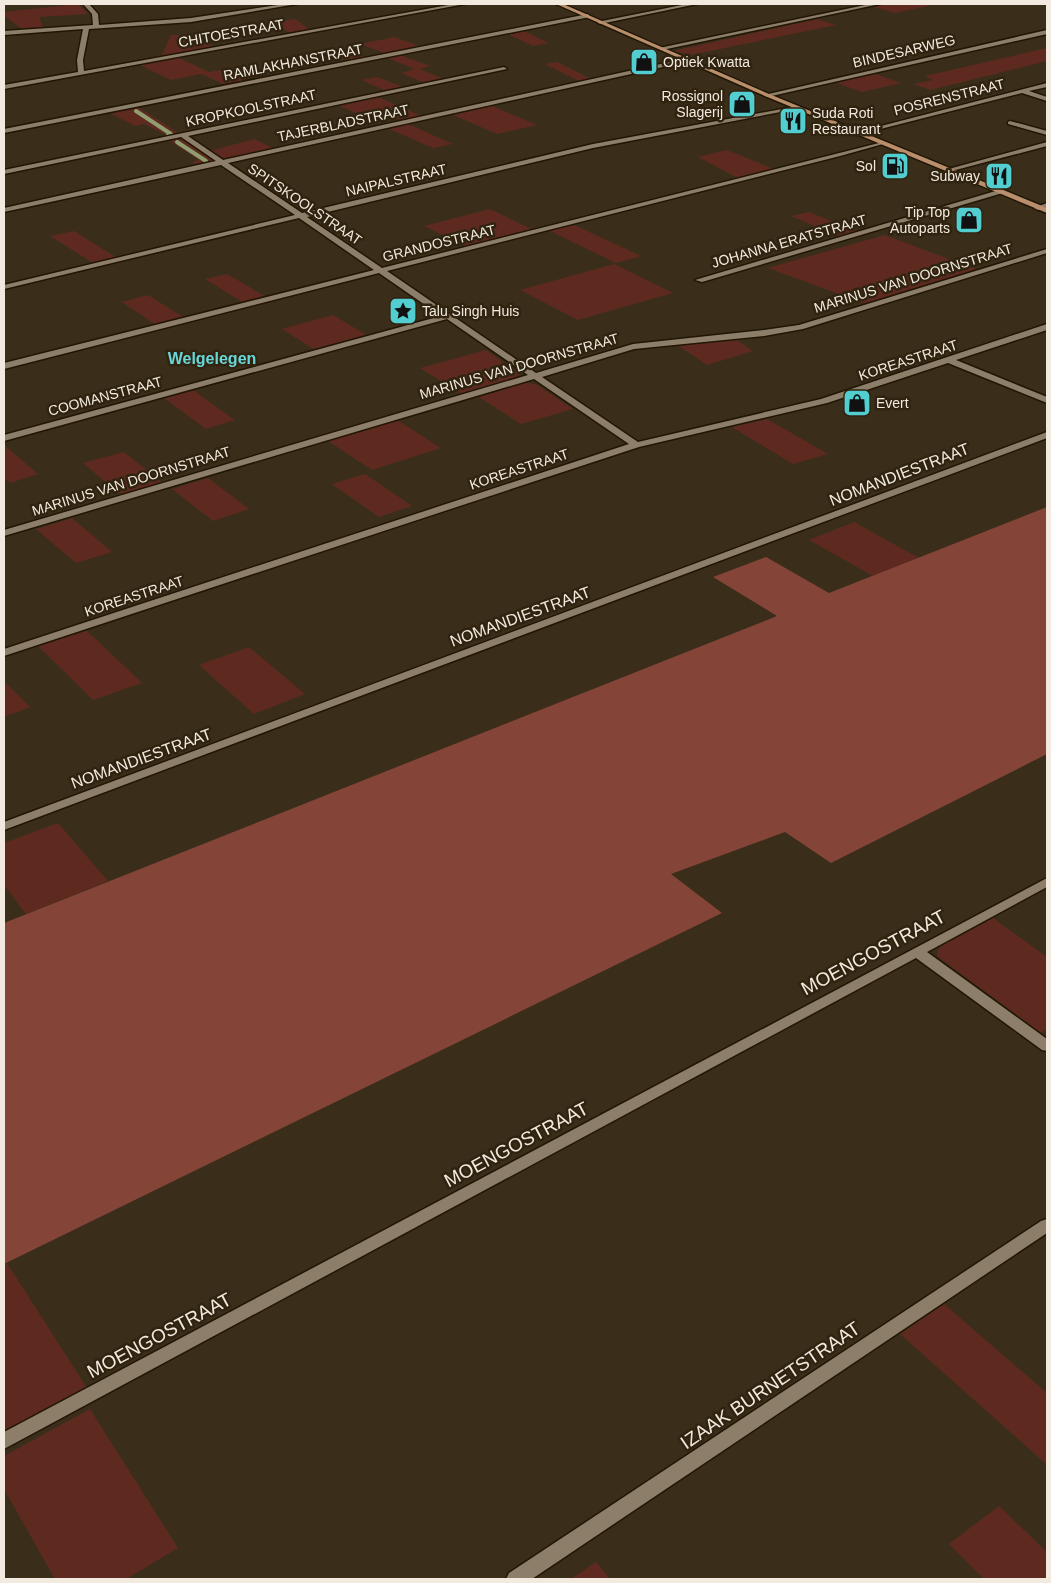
<svg xmlns="http://www.w3.org/2000/svg" width="1051" height="1583" viewBox="0 0 1051 1583" font-family="Helvetica,sans-serif">
	<rect width="100%" height="100%" fill="#3a2e1b"/>
	<g fill="#5e2a20">
		<polygon points="78,4 88,14 39,17 44,29 23,30 4,15 4,12"/>
		<polygon points="888,4 937,4 895,13 874,7"/>
		<polygon points="295,19 310,30 290,34 276,22"/>
		<polygon points="817,19 836,25 691,55 673,51"/>
		<polygon points="524,31 549,43 533,46 508,34"/>
		<polygon points="206,34 212,48 161,57 171,35"/>
		<polygon points="395,37 424,48 389,55 360,44"/>
		<polygon points="339,47 368,58 350,62 321,51"/>
		<polygon points="1047,48 1047,61 930,90 913,84 933,80 925,76"/>
		<polygon points="400,55 430,66 420,69 446,80 427,84 401,73 415,69 387,58"/>
		<polygon points="177,57 209,72 221,70 248,82 228,86 201,74 171,80 138,64"/>
		<polygon points="557,62 593,80 581,82 545,64"/>
		<polygon points="873,73 901,83 862,92 834,82"/>
		<polygon points="377,77 406,88 389,92 361,80"/>
		<polygon points="376,96 424,117 405,121 378,110 359,114 337,105"/>
		<polygon points="492,106 537,125 497,134 453,115"/>
		<polygon points="138,107 177,132 177,134 170,137 145,124 135,126 108,112"/>
		<polygon points="408,124 453,144 433,148 389,129"/>
		<polygon points="174,139 184,140 216,161 198,166 192,162 199,160 169,140"/>
		<polygon points="254,139 275,149 225,159 210,151"/>
		<polygon points="727,150 774,169 738,178 698,157"/>
		<polygon points="490,209 531,229 465,246 424,226"/>
		<polygon points="809,212 858,232 841,237 791,216"/>
		<polygon points="572,224 641,256 616,263 548,230"/>
		<polygon points="74,231 117,258 93,263 50,236"/>
		<polygon points="885,235 978,270 866,304 768,268"/>
		<polygon points="614,264 673,293 578,320 520,290"/>
		<polygon points="227,274 266,297 244,303 205,279"/>
		<polygon points="148,295 183,317 156,325 122,302"/>
		<polygon points="333,315 368,336 315,350 282,329"/>
		<polygon points="735,339 753,351 707,365 676,344"/>
		<polygon points="486,350 520,374 513,379 462,394 420,368"/>
		<polygon points="519,383 530,383 537,385 573,409 521,424 477,396"/>
		<polygon points="193,390 235,420 206,429 164,398"/>
		<polygon points="767,419 828,454 793,464 732,427"/>
		<polygon points="397,420 441,448 372,470 328,441"/>
		<polygon points="4,445 38,474 10,483 4,477"/>
		<polygon points="124,452 163,483 121,495 83,463"/>
		<polygon points="365,474 412,506 379,517 332,484"/>
		<polygon points="208,478 249,509 213,521 172,489"/>
		<polygon points="72,518 112,552 76,563 36,529"/>
		<polygon points="854,522 919,558 873,576 809,540"/>
		<polygon points="86,630 142,683 93,700 38,646"/>
		<polygon points="249,647 305,694 254,714 199,665"/>
		<polygon points="4,681 30,707 4,717"/>
		<polygon points="58,823 108,881 26,914 4,885 4,843"/>
		<polygon points="993,918 1047,957 1047,1029 1041,1033 937,956 938,950 942,945"/>
		<polygon points="7,1263 87,1388 4,1432 4,1264"/>
		<polygon points="944,1304 1047,1393 1046,1464 900,1334"/>
		<polygon points="90,1409 178,1548 126,1579 55,1579 4,1489 4,1456"/>
		<polygon points="999,1506 1047,1552 1047,1579 984,1579 949,1544"/>
		<polygon points="596,1562 610,1579 571,1579"/>
	</g>
	<polygon fill="#844438" points="1047,507 1047,754 831,863 785,832 671,874 722,913 4,1264 4,923 777,616 713,577 766,557 829,593"/>
	<g fill="none" stroke-linecap="round" stroke-linejoin="round">
		<g stroke="#8f9d6f" stroke-width="4">
			<polyline points="136,111 171,134 168,135"/>
			<polyline points="177,142 206,161"/>
		</g>
		<defs>
			<g id="minor">
				<polygon points="83,4 89,4 98,14 99,25 191,18 285,4 297,4 191,22 89,29 83,60 84,71 454,4 465,4 4,89 4,85 78,72 77,60 83,29 4,35 4,31 93,25 92,14"/>
				<polygon points="687,4 697,4 600,24 597,22"/>
				<polygon points="870,4 880,4 662,50 659,48"/>
				<polygon points="588,14 590,17 4,133 4,129"/>
				<polygon points="1047,30 1047,34 767,97 764,95"/>
				<polygon points="688,58 690,61 228,163 302,213 593,144 798,106 799,107 796,109 593,148 307,217 382,268 883,142 883,144 840,156 387,271 536,373 633,344 764,330 799,325 1047,249 1047,253 803,329 764,336 634,349 542,377 638,442 821,399 1047,324 1047,330 956,360 1047,397 1047,403 948,363 827,403 639,447 4,656 4,649 629,444 534,379 4,536 4,530 528,375 447,319 4,441 4,435 441,316 379,273 4,369 4,363 374,270 299,218 4,289 4,285 295,215 221,165 4,212 4,208 216,161 181,137 4,174 4,170 504,67 507,69 188,136 223,160"/>
				<polygon points="1047,83 1047,87 1029,91 1047,97 1047,101 1022,93 857,135 854,133"/>
				<polygon points="1010,121 1047,131 1047,135 1008,124 1008,122"/>
				<polygon points="1047,142 1047,146 948,172 945,170"/>
				<polygon points="999,190 1006,192 702,282 695,280"/>
				<polygon points="1047,203 1047,207 1038,210 1034,208"/>
				<polygon points="1047,432 1047,438 4,830 4,822"/>
				<polygon points="1047,878 1047,887 927,952 1047,1039 1047,1051 1042,1050 916,958 4,1449 4,1432"/>
				<polygon points="1047,1219 1047,1233 532,1579 506,1579 509,1573 1041,1221"/>
			</g>
			<polygon id="primary" points="556,4 563,4 769,94 1047,208 1047,213 765,96"/>
		</defs>
		<use href="#minor" stroke="#211604" stroke-width="3"/>
		<use href="#primary" stroke="#211604" stroke-width="3"/>
		<use href="#minor" fill="#8c7e68" fill-rule="evenodd"/>
		<use href="#primary" fill="#b98e6c" fill-rule="evenodd"/>
	</g>
	<defs>
		<symbol id="shop-square" viewBox="-11 -11 22 22"><rect x="-9" y="-9" width="18" height="18" rx="4" fill="#52cdd0" stroke="#302411"/><path d="M-5-2.5h2.3a2.7 3.5 0 0 1 5.4 0H5L5.5 6h-11ZM-1.5-2.5h3a1.5 2.3 0 0 0-3 0Z" fill="#111"/></symbol>
		<symbol id="restaurant-square" viewBox="-11 -11 22 22"><rect x="-9" y="-9" width="18" height="18" rx="4" fill="#52cdd0" stroke="#302411"/><path d="M-5-6h1v4h1v-4h1v4h1v-4h1v5L-1.5 .5V6h-2V.5L-5-1ZM5-6V6H3V1.5H1.5Q1.5-4 5-6Z" fill="#111"/></symbol>
		<symbol id="fuel-square" viewBox="-11 -11 22 22"><rect x="-9" y="-9" width="18" height="18" rx="4" fill="#52cdd0" stroke="#302411"/><path d="M-5.5-6h7V0h2V4h1.3V-2.5L3-4.5l.8-.8L6-3V5H2.5V1h-1V6h-7ZM-4.2-4.7v3.2H.2V-4.7Z" fill="#111"/></symbol>
		<symbol id="sight-square" viewBox="-11 -11 22 22"><rect x="-9" y="-9" width="18" height="18" rx="4" fill="#52cdd0" stroke="#302411"/><path d="M0-6L1.8-2.2L6-1.7L2.9 1.2L3.7 5.4L0 3.3L-3.7 5.4L-2.9 1.2L-6-1.7L-1.8-2.2Z" fill="#111"/></symbol>
	</defs>
	<g fill-rule="evenodd">
		<use href="#shop-square" x="628" y="46" width="32" height="32"/>
		<use href="#shop-square" x="726" y="88" width="32" height="32"/>
		<use href="#restaurant-square" x="777" y="105" width="32" height="32"/>
		<use href="#fuel-square" x="879" y="150" width="32" height="32"/>
		<use href="#restaurant-square" x="983" y="160" width="32" height="32"/>
		<use href="#shop-square" x="953" y="204" width="32" height="32"/>
		<use href="#sight-square" x="387" y="295" width="32" height="32"/>
		<use href="#shop-square" x="841" y="387" width="32" height="32"/>
	</g>
	<g text-anchor="middle" stroke-width="5" stroke-linejoin="round" paint-order="stroke">
		<g font-size="14" fill="#f2eade" stroke="#302411">
			<text transform="translate(231 33) rotate(-10)" y="5">CHITOESTRAAT</text>
			<text transform="translate(904 51) rotate(-13)" y="5">BINDESARWEG</text>
			<text transform="translate(293 62) rotate(-11)" y="5">RAMLAKHANSTRAAT</text>
			<text transform="translate(949 97) rotate(-14)" y="5">POSRENSTRAAT</text>
			<text transform="translate(251 108) rotate(-12)" y="5">KROPKOOLSTRAAT</text>
			<text transform="translate(343 123) rotate(-12)" y="5">TAJERBLADSTRAAT</text>
			<text transform="translate(396 180) rotate(-13)" y="5">NAIPALSTRAAT</text>
			<text transform="translate(305 204) rotate(34)" y="5">SPITSKOOLSTRAAT</text>
			<text transform="translate(789 241) rotate(-16)" y="5">JOHANNA ERATSTRAAT</text>
			<text transform="translate(439 243) rotate(-14)" y="5">GRANDOSTRAAT</text>
			<text transform="translate(913 278) rotate(-17)" y="5">MARINUS VAN DOORNSTRAAT</text>
			<text transform="translate(908 360) rotate(-18)" y="5">KOREASTRAAT</text>
			<text transform="translate(519 366) rotate(-16)" y="5">MARINUS VAN DOORNSTRAAT</text>
			<text transform="translate(105 396) rotate(-15)" y="5">COOMANSTRAAT</text>
			<text transform="translate(519 469) rotate(-18)" y="5">KOREASTRAAT</text>
			<text transform="translate(131 481) rotate(-17)" y="5">MARINUS VAN DOORNSTRAAT</text>
			<text transform="translate(134 596) rotate(-18)" y="5">KOREASTRAAT</text>
		</g>
		<g font-size="14" fill="#f2eade" stroke="#302411" text-anchor="start">
			<text x="663" y="67">Optiek Kwatta</text>
			<text x="723" y="101" text-anchor="end">Rossignol<tspan x="723" dy="16">Slagerij</tspan></text>
			<text x="812" y="118">Suda Roti<tspan x="812" dy="16">Restaurant</tspan></text>
			<text x="876" y="171" text-anchor="end">Sol</text>
			<text x="980" y="181" text-anchor="end">Subway</text>
			<text x="950" y="217" text-anchor="end">Tip Top<tspan x="950" dy="16">Autoparts</tspan></text>
			<text x="422" y="316">Talu Singh Huis</text>
			<text x="876" y="408">Evert</text>
		</g>
		<g font-size="16" font-weight="bold" fill="#69d6d8" stroke="#302411">
			<text x="212" y="364">Welgelegen</text>
		</g>
		<g font-size="16" fill="#f2eade" stroke="#302411">
			<text transform="translate(899 474) rotate(-21)" y="6">NOMANDIESTRAAT</text>
			<text transform="translate(520 616) rotate(-20)" y="6">NOMANDIESTRAAT</text>
			<text transform="translate(141 758) rotate(-20)" y="6">NOMANDIESTRAAT</text>
		</g>
		<g font-size="19" fill="#f2eade" stroke="#302411">
			<text transform="translate(873 952) rotate(-28)" y="7">MOENGOSTRAAT</text>
			<text transform="translate(516 1144) rotate(-28)" y="7">MOENGOSTRAAT</text>
			<text transform="translate(159 1335) rotate(-28)" y="7">MOENGOSTRAAT</text>
			<text transform="translate(770 1385) rotate(-34)" y="7">IZAAK BURNETSTRAAT</text>
		</g>
	</g>
	<rect width="1051" height="1583" fill="none" stroke="#f2eade" stroke-width="10"/>
</svg>
